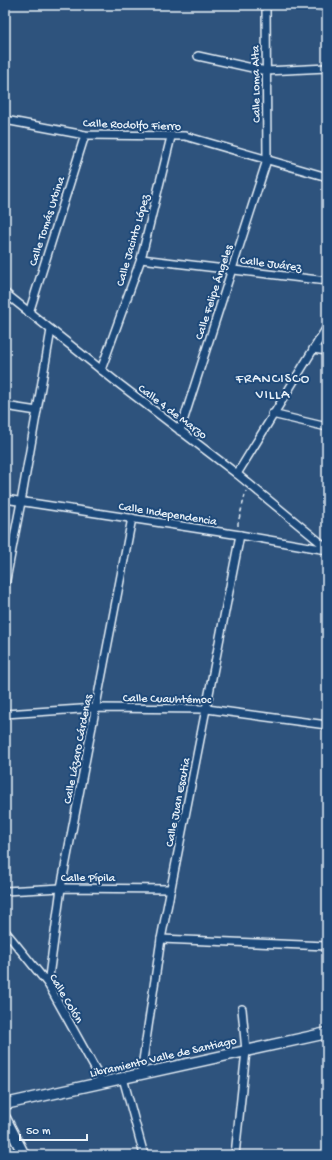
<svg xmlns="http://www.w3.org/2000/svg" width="332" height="1160" viewBox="0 0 332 1160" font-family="'Gochi Hand',sans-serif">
	<rect width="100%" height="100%" fill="#2e537d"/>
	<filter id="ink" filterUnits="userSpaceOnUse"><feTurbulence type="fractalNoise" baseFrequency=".025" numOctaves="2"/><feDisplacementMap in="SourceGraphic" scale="8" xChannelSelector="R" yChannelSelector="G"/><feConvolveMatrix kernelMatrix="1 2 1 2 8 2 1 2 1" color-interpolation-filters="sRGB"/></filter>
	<g filter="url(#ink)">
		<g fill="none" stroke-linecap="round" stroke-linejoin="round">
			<defs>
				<g id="street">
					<polyline points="317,5 327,7"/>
					<polyline points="198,56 266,71 327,68"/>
					<polyline points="5,120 85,135 185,136 327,177"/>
					<polyline points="141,259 327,281"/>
					<polyline points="5,293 114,380 237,474 327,548"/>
					<polyline points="29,313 85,135"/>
					<polyline points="313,349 327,351"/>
					<polyline points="101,370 141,259 171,137"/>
					<polyline points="5,406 37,411"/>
					<polyline points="272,414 327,427"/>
					<polyline points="180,431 267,160 266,5"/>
					<polyline points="237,474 327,327"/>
					<polyline points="5,499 240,535 327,550"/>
					<polyline points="5,585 21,502 51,330"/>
					<polyline points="5,714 96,708 207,709 327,725"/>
					<polyline points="5,891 61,888 171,889"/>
					<polyline points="5,931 48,984 103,1083"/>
					<polyline points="161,939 327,946"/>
					<polyline points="48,984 61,888 132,518"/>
					<polyline points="141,1074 161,939 240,535"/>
					<polyline points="123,1078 144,1155"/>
					<polyline points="235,1155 246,1051 242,1009"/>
				</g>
				<g id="secondary">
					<polyline points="5,1104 327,1033"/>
					<polyline points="5,1118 24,1155"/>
				</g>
			</defs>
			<use href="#street" stroke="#e8f1f8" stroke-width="10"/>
			<use href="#secondary" stroke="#e8f1f8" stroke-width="13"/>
			<polyline stroke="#e8f1f8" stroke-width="1.5" stroke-dasharray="4 3" stroke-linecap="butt" points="238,526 238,523 246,491"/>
			<use href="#street" stroke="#1f4a7a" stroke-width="7"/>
			<use href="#secondary" stroke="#1f4a7a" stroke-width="10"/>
		</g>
	</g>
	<g text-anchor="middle" stroke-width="4" stroke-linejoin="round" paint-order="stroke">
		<g font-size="12" fill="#e8f1f8" stroke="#1f4a7a">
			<text transform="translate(255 84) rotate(-91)" y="4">Calle Loma Alta</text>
			<text transform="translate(132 124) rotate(2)" y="4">Calle Rodolfo Fierro</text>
			<text transform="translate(46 221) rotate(-72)" y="4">Calle Tomás Urbina</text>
			<text transform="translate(132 240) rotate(-74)" y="4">Calle Jacinto López</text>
			<text transform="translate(271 263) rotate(7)" y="4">Calle Juárez</text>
			<text transform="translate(213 292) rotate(-72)" y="4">Calle Felipe Ángeles</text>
			<text transform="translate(173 411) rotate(37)" y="4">Calle 4 de Marzo</text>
			<text transform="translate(168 513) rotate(9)" y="4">Calle Independencia</text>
			<text transform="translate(167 698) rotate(1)" y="4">Calle Cuauhtémoc</text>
			<text transform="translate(77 749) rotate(-79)" y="4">Calle Lázaro Cárdenas</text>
			<text transform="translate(177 802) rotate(-79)" y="4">Calle Juan Escutia</text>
			<text x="88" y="881">Calle Pípila</text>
			<text transform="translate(67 998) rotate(59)" y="4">Calle Colón</text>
			<text transform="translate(163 1056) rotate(-13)" y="4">Libramiento Valle de Santiago</text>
		</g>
		<g font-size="14" letter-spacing="1" fill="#e8f1f8" stroke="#1f4a7a">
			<text x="273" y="382">FRANCISCO<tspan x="273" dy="16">VILLA</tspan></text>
		</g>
	</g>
	<rect width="332" height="1160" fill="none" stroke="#1f4a7a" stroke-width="20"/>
	<rect x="10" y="10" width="312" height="1140" fill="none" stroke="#e8f1f8" stroke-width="1.5" filter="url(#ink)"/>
	<path d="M20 1134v6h67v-6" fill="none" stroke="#e8f1f8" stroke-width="2"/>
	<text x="26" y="1134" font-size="12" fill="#e8f1f8" stroke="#1f4a7a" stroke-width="3" paint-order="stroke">50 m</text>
</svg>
